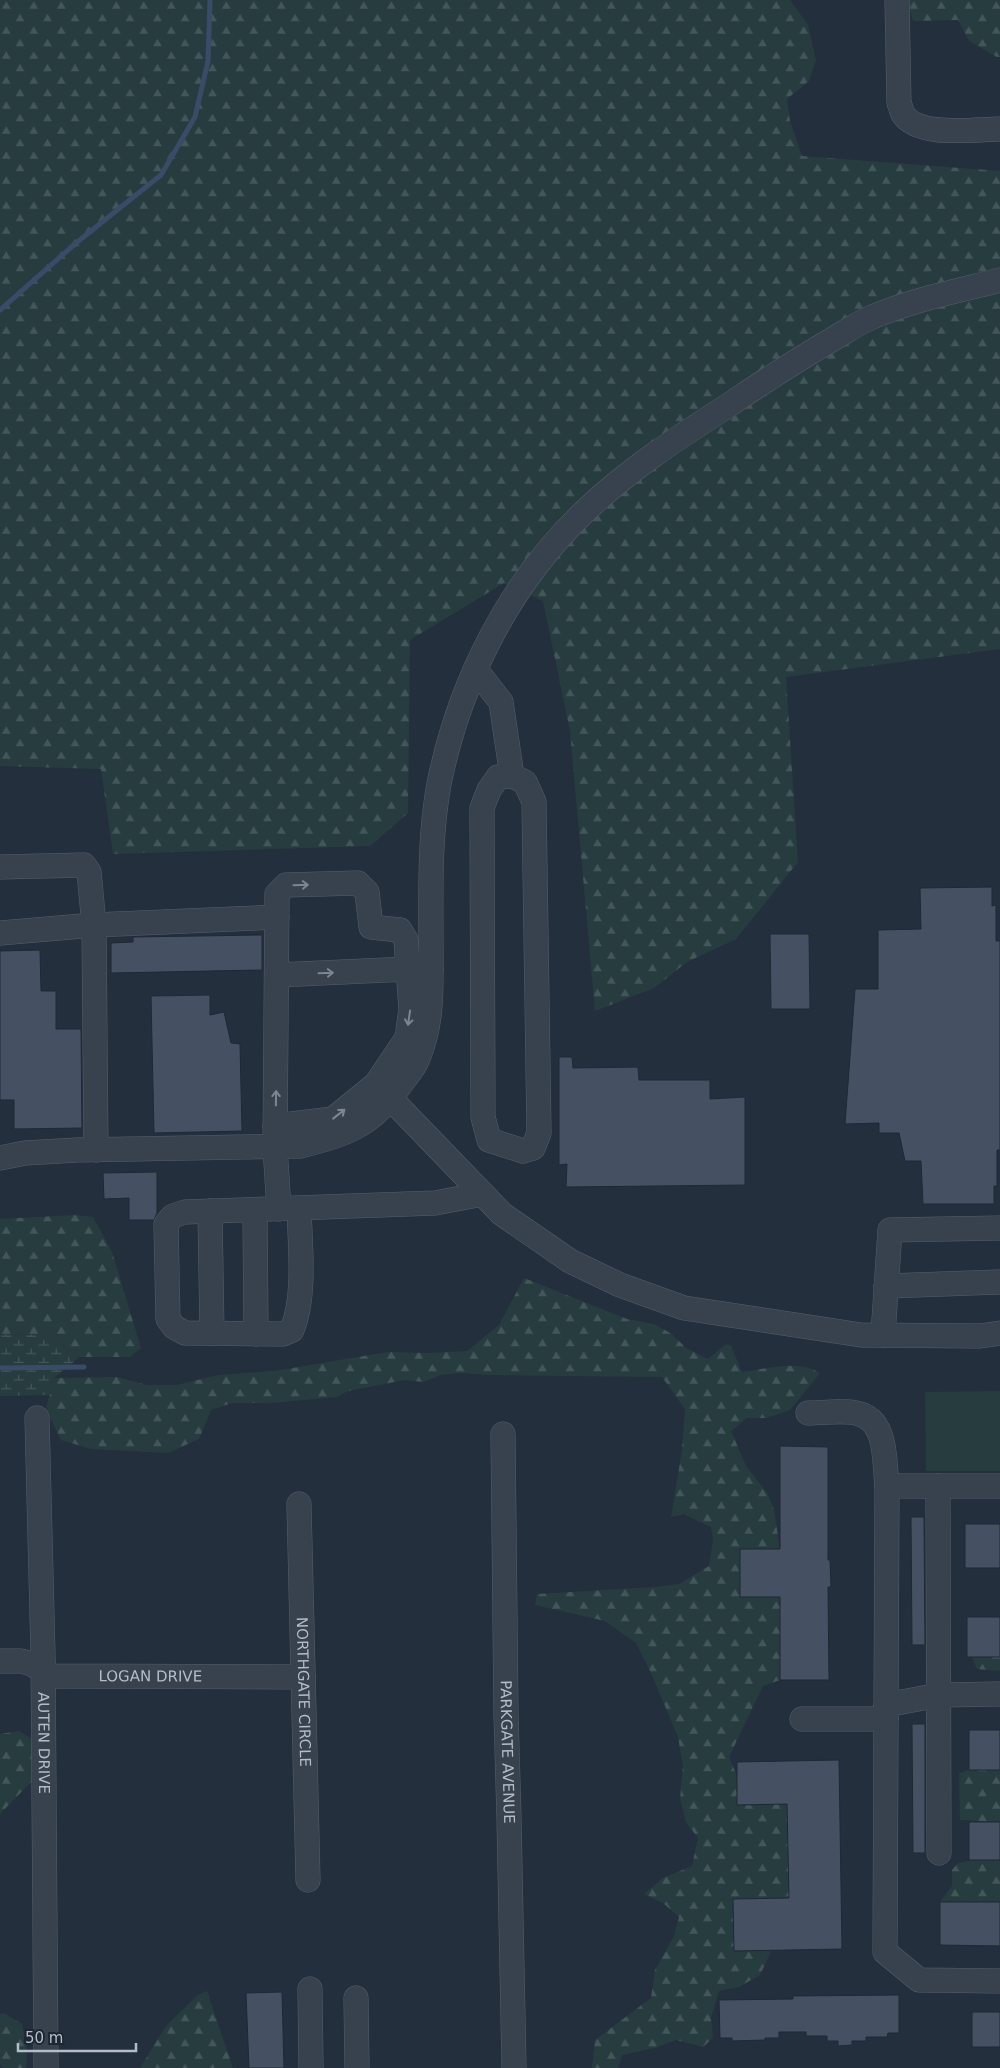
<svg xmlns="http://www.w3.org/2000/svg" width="1000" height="2068" viewBox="0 0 1000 2068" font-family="'DejaVu Sans',sans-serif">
	<defs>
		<pattern id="forest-firs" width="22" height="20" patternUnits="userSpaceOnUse" patternTransform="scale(1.25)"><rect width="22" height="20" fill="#263c3f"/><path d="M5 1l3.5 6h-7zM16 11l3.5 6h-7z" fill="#435659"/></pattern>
		<pattern id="wetland-marsh" width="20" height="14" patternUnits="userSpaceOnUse" patternTransform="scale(1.25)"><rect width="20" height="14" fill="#263c3f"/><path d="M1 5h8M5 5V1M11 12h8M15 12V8" fill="none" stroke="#435659"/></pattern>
	</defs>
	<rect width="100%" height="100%" fill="#242f3e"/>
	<g fill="url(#forest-firs)">
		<polygon points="0,0 790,0 808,25 816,60 809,81 787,99 790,121 802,156 1000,171 1000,649 786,677 798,862 736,939 687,962 654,988 595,1011 570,731 543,601 504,583 410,640 408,813 370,846 113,854 101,769 0,766"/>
		<polygon points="907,0 1000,0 1000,57 997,57 969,41 958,20 913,21"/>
		<polygon points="75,1215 93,1217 112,1252 141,1348 130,1357 80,1357 47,1335 0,1334 0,1219"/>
		<path d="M524 1278 627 1319 654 1324 672 1334 686 1348 708 1359 726 1344 731 1346 742 1372C766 1369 798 1359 820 1373L790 1410 766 1418H747L731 1431 746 1466 768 1494 774 1510 780 1549H740V1597H780V1680L763 1686 729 1757 737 1776V1805L787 1804 789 1898 733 1900 734 1951H771L760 1975 739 1987 719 1991 711 2018 713 2038 703 2047 676 2040 655 2048 622 2055 618 2068H592L595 2040 651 1998 655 1970 674 1936 679 1917 663 1903 644 1894 663 1878 692 1866 698 1838 686 1822 680 1799 683 1766 678 1737 651 1673 636 1643 605 1621 535 1605 537 1594 655 1587 679 1584 709 1566 713 1541 711 1527 683 1514 671 1517 682 1450 685 1409 662 1377 491 1375 460 1373 441 1375 423 1382 405 1380 348 1391 337 1397 271 1403H232L211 1410 199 1439 168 1453 91 1449 61 1440 46 1409 54 1378 117 1377 147 1385H177L218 1375 275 1371 387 1352 428 1353 467 1351 499 1325Z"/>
		<polygon points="972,1657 1000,1657 1000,1671 977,1669"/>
		<polygon points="19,1731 35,1741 37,1776 0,1814 0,1734"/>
		<polygon points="969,1770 1000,1770 1000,1822 960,1820 959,1773"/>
		<polygon points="972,1860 1000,1860 1000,1902 940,1902 952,1886 952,1870 958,1863"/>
		<polygon points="207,1991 233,2068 140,2068 166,2026 198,1995"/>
		<polygon points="4,2013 22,2024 27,2050 26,2068 3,2068 0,2064 0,2014"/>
	</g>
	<polygon fill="url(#wetland-marsh)" points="0,1334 47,1335 80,1357 54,1378 50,1395 0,1396"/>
	<polygon fill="#263c3f" points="1000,1391 1000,1471 926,1471 925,1392"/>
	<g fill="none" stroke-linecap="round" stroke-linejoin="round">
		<g stroke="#394c67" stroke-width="5">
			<polyline points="0,310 76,243 161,175 195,117 208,61 210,0"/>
			<polyline points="0,1368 84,1367"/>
		</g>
	</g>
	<g fill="#455162" stroke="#1f2835">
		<polygon points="992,887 992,906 996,905 996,941 1000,941 1000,1150 997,1150 997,1186 994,1186 994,1204 923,1204 921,1161 905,1161 899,1133 879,1133 879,1123 845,1124 855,989 878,989 878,930 921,929 920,888"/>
		<polygon points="770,934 809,934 810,1009 771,1009"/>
		<polygon points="262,935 262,970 111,973 111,943 133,942 133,937"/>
		<polygon points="40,950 41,991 56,991 56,1029 81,1029 82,1128 14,1129 14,1100 0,1100 0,951"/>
		<polygon points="210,995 210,1015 224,1012 231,1043 240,1044 242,1131 154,1133 151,996"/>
		<polygon points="559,1057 572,1057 573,1068 638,1067 639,1080 710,1080 710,1099 745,1097 745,1185 566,1187 567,1164 559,1165"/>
		<polygon points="157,1172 157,1213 154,1220 129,1220 129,1198 104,1199 103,1173"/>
		<polygon points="780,1446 828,1447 828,1560 830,1560 831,1587 828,1587 829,1680 780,1680 780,1597 740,1597 740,1549 780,1549"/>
		<polygon points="911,1517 924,1517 925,1645 912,1645"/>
		<rect x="965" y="1524" width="35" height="44"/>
		<rect x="967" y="1617" width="33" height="40"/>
		<polygon points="912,1724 925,1724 925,1853 913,1853"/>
		<rect x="969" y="1730" width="31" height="40"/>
		<polygon points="839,1760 842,1949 734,1951 733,1899 789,1898 787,1804 737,1805 737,1762"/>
		<rect x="969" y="1822" width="31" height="38"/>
		<polygon points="940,1902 1000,1902 1000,1946 940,1945"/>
		<polygon points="282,1992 284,2068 249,2068 246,1993"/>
		<polygon points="899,1995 899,2033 888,2033 887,2037 866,2037 866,2041 852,2041 852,2045 838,2046 838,2041 827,2041 827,2036 806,2036 806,2032 779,2032 779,2038 765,2038 765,2040 732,2041 732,2038 720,2038 719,2000 793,1999 793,1996"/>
		<rect x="972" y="2012" width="28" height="35"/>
	</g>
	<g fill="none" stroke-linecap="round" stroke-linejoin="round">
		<defs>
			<g id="minor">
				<path d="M897 0 899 103C901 106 901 111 903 114 918 138 976 129 1000 129"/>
				<polyline points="476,670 501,702 512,776 525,782 534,802 539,1133 533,1148 523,1151 489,1140 483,1117 482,808 489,790 498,777 512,776"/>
				<polyline points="0,867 84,865 89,872 94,925 96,1150"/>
				<polyline points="0,933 94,925 277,917"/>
				<polyline points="391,1099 502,1214 570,1261 620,1285 684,1308 861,1335 980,1336 1000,1333"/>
				<polyline points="275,1126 333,1119 376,1084 407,1038 411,1009 408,969 277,975"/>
				<path d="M0 1158 25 1153 77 1150 300 1146C347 1135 373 1125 401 1084 407 1076 415 1067 418 1058 433 1023 431 987 431 949 431 894 429 838 439 784 459 684 508 586 581 515 625 472 677 438 729 405 763 382 797 360 833 339 845 332 857 324 870 318 911 300 957 291 1000 280"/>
				<path d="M299 1208C300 1245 306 1296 292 1330L283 1334 185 1333 174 1327 168 1319 166 1224 173 1216 185 1212 435 1203 483 1194"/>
				<polyline points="279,1209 275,1147 277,894 286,885 358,883 367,892 371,927 400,930 406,940 408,969 431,969"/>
				<polyline points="255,1210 256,1334"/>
				<polyline points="210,1211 212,1333"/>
				<polyline points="886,1286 1000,1282"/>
				<polyline points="883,1335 890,1230 1000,1228"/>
				<path d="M808 1413C823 1413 841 1410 856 1413 888 1419 884 1461 887 1486L885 1952 919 1980 1000 1981"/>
				<path id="s1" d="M37 1418 43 1654 46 2068"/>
				<path id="s2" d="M503 1434 506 1714 509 1818 514 2068"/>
				<polyline points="887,1486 1000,1486"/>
				<polyline points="938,1486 939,1853"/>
				<path id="s3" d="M299 1504 308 1880"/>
				<path id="s4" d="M0 1661H21L32 1664 52 1676 303 1677"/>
				<polyline points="886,1705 939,1695 1000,1694"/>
				<polyline points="802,1719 886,1719"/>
				<polyline points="310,1989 311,2068"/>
				<polyline points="356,1998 357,2068"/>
			</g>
		</defs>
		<use href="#minor" stroke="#565f6c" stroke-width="25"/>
		<use href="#minor" stroke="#38414e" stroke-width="24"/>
	</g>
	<defs><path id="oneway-shaft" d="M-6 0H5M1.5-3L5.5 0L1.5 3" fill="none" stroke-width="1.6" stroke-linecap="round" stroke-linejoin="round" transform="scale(1.25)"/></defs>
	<g stroke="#7c8592">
		<use href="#oneway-shaft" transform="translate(301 885) rotate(-2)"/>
		<use href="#oneway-shaft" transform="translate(326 973) rotate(-2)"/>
		<use href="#oneway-shaft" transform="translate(409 1018) rotate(98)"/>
		<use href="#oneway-shaft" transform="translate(276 1098) rotate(-89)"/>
		<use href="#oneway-shaft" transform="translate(339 1114) rotate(-38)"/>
	</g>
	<g text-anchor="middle" stroke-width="4" stroke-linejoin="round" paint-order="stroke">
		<g font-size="15" fill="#b4bcc9" stroke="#1d2633">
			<text dy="5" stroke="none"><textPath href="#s4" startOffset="154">LOGAN DRIVE</textPath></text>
			<text dy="5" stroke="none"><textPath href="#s3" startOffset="188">NORTHGATE CIRCLE</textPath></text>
			<text dy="5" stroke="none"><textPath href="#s1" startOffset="325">AUTEN DRIVE</textPath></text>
			<text dy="5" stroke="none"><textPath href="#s2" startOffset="318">PARKGATE AVENUE</textPath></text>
		</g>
	</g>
	<path d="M18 2043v8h118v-8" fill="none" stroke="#b4bcc9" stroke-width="2.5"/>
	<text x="25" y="2043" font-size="15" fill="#b4bcc9" stroke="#1d2633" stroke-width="4" paint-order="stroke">50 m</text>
</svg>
